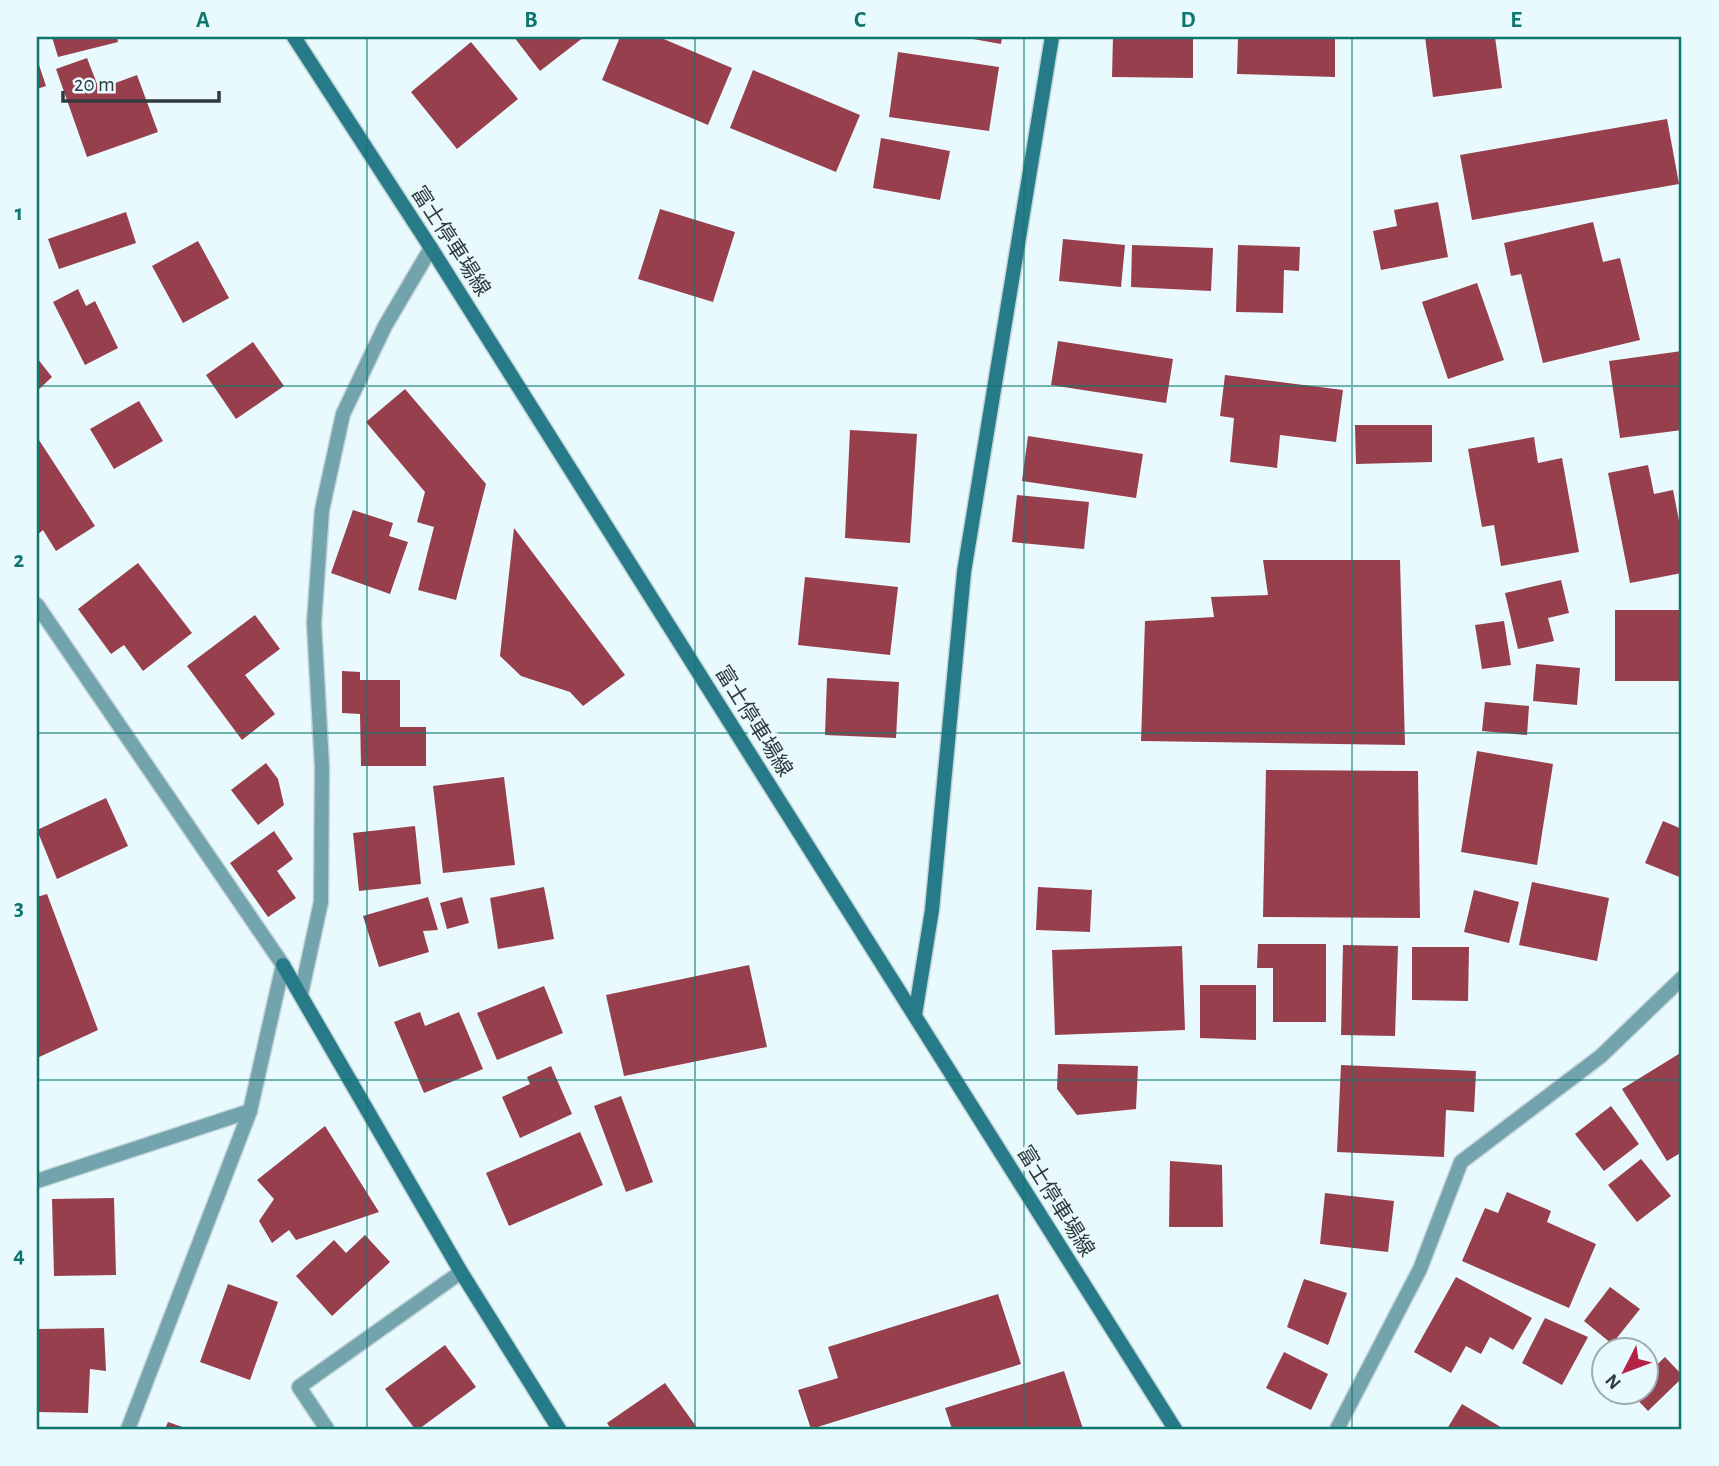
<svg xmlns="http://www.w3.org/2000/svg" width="1719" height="1466" viewBox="0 0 1719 1466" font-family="'Alegreya Sans','Noto Sans JP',sans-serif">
	<rect width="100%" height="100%" fill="#e8fafd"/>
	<g fill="#973f4d">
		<polygon points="52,37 117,37 118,42 58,57"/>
		<polygon points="514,37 584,37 540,71"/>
		<polygon points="620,37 659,37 732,68 708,125 602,80"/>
		<polygon points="962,37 1002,37 1001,44"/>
		<polygon points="1113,37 1193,37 1193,78 1112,77"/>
		<polygon points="1238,37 1335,37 1335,77 1237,74"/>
		<polygon points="1425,37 1495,37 1502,88 1433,97"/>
		<polygon points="471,42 518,99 457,149 411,92"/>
		<polygon points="898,52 999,67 989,131 889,117"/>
		<polygon points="87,58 99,89 137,75 158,132 87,157 56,69"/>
		<polygon points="37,59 46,86 37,89"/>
		<polygon points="753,70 860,115 836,172 730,128"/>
		<polygon points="1667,119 1679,184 1472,220 1460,155"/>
		<polygon points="881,138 950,151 940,200 873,188"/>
		<polygon points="1438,202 1448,257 1381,270 1373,231 1397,226 1394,210"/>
		<polygon points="660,209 735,232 713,302 638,279"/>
		<polygon points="126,212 136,243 59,269 48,239"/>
		<polygon points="1593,222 1603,262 1620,258 1640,340 1543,363 1521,274 1511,276 1504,243"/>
		<polygon points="1063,239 1125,245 1121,287 1059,281"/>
		<polygon points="198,241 229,298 183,323 152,266"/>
		<polygon points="1132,245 1213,248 1211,291 1131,287"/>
		<polygon points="1238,245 1300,247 1299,271 1284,270 1283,313 1236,312"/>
		<polygon points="1477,283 1504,360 1448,379 1422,302"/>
		<polygon points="78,289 86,306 95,301 118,348 85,365 53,302"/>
		<polygon points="1058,341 1173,359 1166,403 1051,385"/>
		<polygon points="253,342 284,386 236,419 206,375"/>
		<polygon points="1682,351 1682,430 1620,438 1609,361"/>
		<polygon points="37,358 52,377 37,391"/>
		<polygon points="1225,375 1343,390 1336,442 1280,435 1277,468 1230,462 1234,418 1220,416"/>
		<polygon points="405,389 486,484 456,600 418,590 434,527 417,522 425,492 366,422"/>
		<polygon points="139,401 163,441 114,469 90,429"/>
		<polygon points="1355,425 1432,425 1432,462 1356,464"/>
		<polygon points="850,430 917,434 910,543 845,538"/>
		<polygon points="1028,436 1143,454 1136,498 1022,481"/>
		<polygon points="37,437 95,526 56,551 43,530 37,535"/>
		<polygon points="1534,437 1538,463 1562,458 1579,552 1501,566 1494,525 1482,527 1468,449"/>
		<polygon points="1648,465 1654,494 1673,490 1682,536 1682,573 1630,583 1608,473"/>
		<polygon points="1017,495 1089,502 1084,549 1012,542"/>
		<polygon points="353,510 393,523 389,536 408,542 390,594 331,573"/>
		<polygon points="514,528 625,675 583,706 570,692 521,676 500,656"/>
		<polygon points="1263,560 1400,560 1405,745 1141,741 1145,621 1214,617 1211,597 1268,595"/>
		<polygon points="138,563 192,633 143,671 124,645 111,654 78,609"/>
		<polygon points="805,577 898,587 890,655 798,645"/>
		<polygon points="1561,580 1569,613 1548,618 1554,641 1518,649 1505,593"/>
		<rect x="1615" y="610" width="67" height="71"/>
		<polygon points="255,615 280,649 245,675 275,714 242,740 187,666"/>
		<polygon points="1504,621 1511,665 1482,669 1475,625"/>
		<polygon points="1536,664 1580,668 1577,705 1533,701"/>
		<polygon points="342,671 360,672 360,680 400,680 400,727 426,727 426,766 361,766 360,714 342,713"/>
		<polygon points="827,678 899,682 896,738 825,735"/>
		<polygon points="1485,702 1529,706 1527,735 1482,731"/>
		<polygon points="1477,751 1553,764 1537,865 1461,852"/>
		<polygon points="266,763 278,779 284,805 258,825 231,790"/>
		<polygon points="1266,770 1418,771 1420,918 1263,917"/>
		<polygon points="504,777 515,865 443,873 433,786"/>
		<polygon points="106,798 128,846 57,879 37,830"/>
		<polygon points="1663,821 1682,829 1682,878 1645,863"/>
		<polygon points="415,826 421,884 359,891 353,833"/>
		<polygon points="274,831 293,859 277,871 296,898 268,917 230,863"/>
		<polygon points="1532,882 1609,898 1597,961 1519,945"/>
		<polygon points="544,887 554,939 498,949 490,898"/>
		<polygon points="1038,887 1092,890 1090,932 1036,930"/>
		<polygon points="1474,890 1519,902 1509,943 1464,932"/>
		<polygon points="47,894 98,1030 37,1058 37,897"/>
		<polygon points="428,897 438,930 423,931 429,952 379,967 363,916"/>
		<polygon points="462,897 469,923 447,929 440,903"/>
		<polygon points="1258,944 1326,944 1326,1022 1273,1022 1273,968 1257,968"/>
		<polygon points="1343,945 1398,946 1395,1036 1341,1035"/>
		<polygon points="1182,946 1185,1030 1055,1035 1052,950"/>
		<polygon points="1412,947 1469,947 1468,1001 1412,1000"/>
		<polygon points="749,965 767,1047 624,1076 606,995"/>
		<polygon points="1200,985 1256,985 1256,1040 1200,1038"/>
		<polygon points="544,986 563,1033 497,1060 477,1013"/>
		<polygon points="420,1012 425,1026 459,1012 483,1069 424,1093 394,1022"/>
		<polygon points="1682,1052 1682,1152 1667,1161 1622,1089"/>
		<polygon points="1058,1064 1138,1066 1136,1109 1077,1115 1057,1089"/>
		<polygon points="1341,1065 1476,1071 1474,1112 1446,1110 1444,1157 1337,1152"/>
		<polygon points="551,1066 572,1114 520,1138 502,1097 530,1084 527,1077"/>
		<polygon points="621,1096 653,1182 626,1192 594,1106"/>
		<polygon points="1611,1106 1639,1144 1604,1171 1575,1134"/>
		<polygon points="325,1126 379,1212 296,1240 289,1230 272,1243 259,1221 274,1199 257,1180"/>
		<polygon points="580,1132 603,1185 509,1226 486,1173"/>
		<polygon points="1641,1159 1671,1196 1637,1222 1608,1185"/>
		<polygon points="1170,1161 1222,1165 1223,1227 1169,1227"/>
		<polygon points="1507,1192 1551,1211 1547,1222 1596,1244 1569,1308 1462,1261 1485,1208 1498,1213"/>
		<polygon points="1325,1193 1394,1201 1388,1252 1320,1244"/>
		<polygon points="114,1198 116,1275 54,1276 52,1199"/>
		<polygon points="365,1235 390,1262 332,1316 296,1276 334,1240 346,1253"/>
		<polygon points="1456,1277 1532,1318 1513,1350 1490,1337 1481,1354 1466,1346 1451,1373 1414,1352"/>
		<polygon points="1304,1279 1347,1293 1328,1345 1287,1327"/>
		<polygon points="228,1284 278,1302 250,1380 200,1362"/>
		<polygon points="1610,1287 1640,1309 1612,1344 1584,1321"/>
		<polygon points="998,1294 1021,1364 811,1429 798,1390 838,1378 828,1347"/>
		<polygon points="1545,1318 1588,1337 1562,1385 1522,1363"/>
		<polygon points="104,1328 106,1371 90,1369 88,1413 37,1412 37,1329"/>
		<polygon points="445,1345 476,1387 419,1429 415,1429 385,1389"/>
		<polygon points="1284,1352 1328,1374 1311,1410 1266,1388"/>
		<polygon points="1665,1357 1682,1375 1682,1378 1648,1411 1630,1392 1646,1392 1646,1375"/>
		<polygon points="1064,1371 1083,1429 952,1429 945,1408"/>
		<polygon points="665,1383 698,1429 611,1429 607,1423"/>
		<polygon points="1462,1404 1504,1429 1447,1429"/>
		<polygon points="168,1422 188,1429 165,1429"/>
	</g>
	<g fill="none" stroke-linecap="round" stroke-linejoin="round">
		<defs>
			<g id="street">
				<polyline points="37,605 283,965 250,1111 128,1429"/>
				<polyline points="301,994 321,902 322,767 314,623 322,510 343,414 385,326 431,248"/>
				<polyline points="37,1181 250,1111"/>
				<polyline points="327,1429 299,1387 461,1272"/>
				<polyline points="1337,1429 1420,1269 1461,1162 1601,1056 1682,978"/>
			</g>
			<g id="secondary">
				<polyline points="294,37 431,248 1175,1429"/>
				<polyline points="283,965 461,1272 559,1429"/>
				<polyline points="915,1015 932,910 964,572 1052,37"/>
			</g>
		</defs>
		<use href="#street" stroke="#c3d4d7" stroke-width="17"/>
		<use href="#secondary" stroke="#c3d4d7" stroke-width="17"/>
		<use href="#street" stroke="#73a3ac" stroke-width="14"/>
		<use href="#secondary" stroke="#277a88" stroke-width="14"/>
	</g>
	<path fill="none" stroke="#0f766e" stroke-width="2" stroke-opacity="0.55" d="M367 37V1429M695 37V1429M1024 37V1429M1352 37V1429M37 386H1682M37 733H1682M37 1080H1682"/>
	<g text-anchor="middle" stroke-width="7" stroke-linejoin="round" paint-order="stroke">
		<g font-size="21" fill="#2f3b3d" stroke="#e8fafd">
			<text transform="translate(451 241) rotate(57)" y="7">富士停車場線</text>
			<text transform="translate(754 721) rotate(58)" y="7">富士停車場線</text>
			<text transform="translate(1056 1201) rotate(58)" y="7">富士停車場線</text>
		</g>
	</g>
	<rect width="1719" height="1466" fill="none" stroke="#e8fafd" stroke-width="77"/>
	<g transform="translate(1625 1371) rotate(228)"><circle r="33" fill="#e8fafd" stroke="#9eaeb0" stroke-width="2"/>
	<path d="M0-5L12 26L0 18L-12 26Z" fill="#b42247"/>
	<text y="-10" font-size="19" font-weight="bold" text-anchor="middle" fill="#2f3b3d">N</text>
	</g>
	<path d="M63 91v10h156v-10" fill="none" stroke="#2f3b3d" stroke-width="3.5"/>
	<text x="74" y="91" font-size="21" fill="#2f3b3d" stroke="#e8fafd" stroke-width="5" paint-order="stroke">20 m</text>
	<rect x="38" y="38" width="1642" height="1390" fill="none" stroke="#0f766e" stroke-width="2.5"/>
	<g font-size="23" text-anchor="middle" font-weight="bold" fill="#0f766e">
		<text x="203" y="27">A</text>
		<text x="531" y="27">B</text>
		<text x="860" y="27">C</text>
		<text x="1188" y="27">D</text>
		<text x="1516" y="27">E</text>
		<text x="19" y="220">1</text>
		<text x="19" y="567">2</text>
		<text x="19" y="915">3</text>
		<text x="19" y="1262">4</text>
	</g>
</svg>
